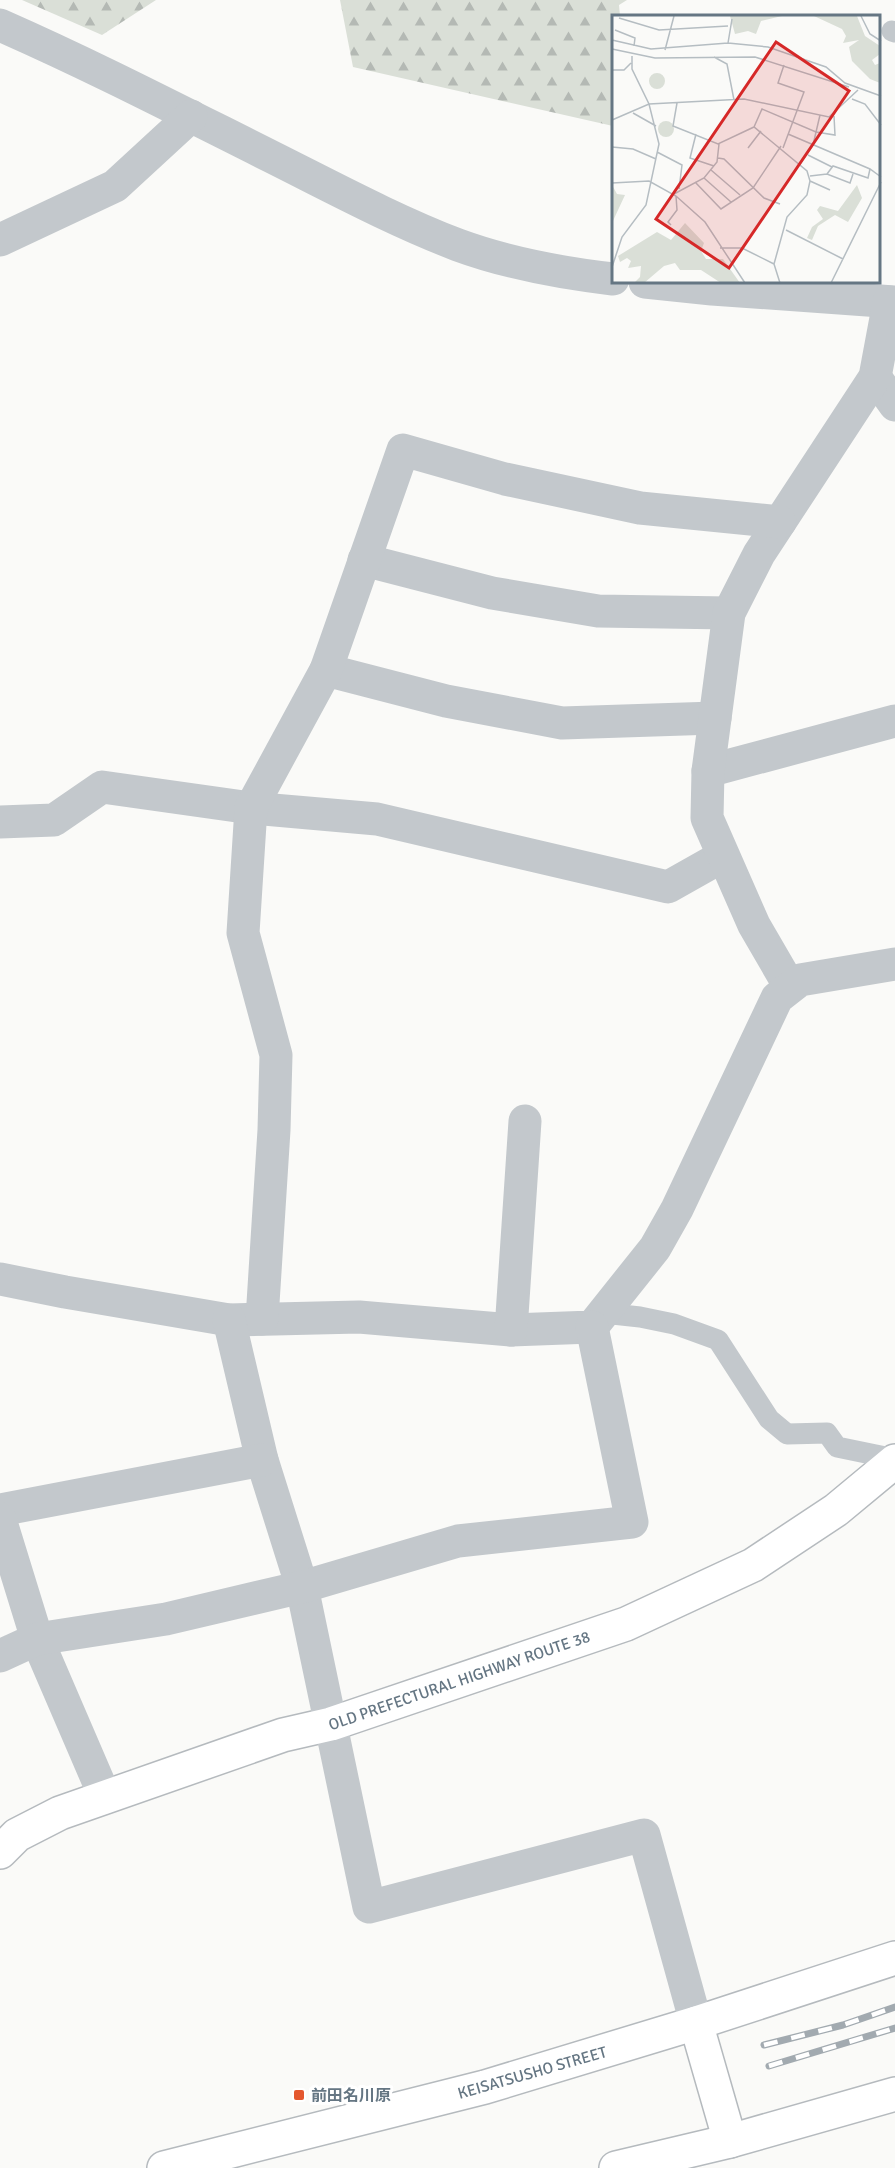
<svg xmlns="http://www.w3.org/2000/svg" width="895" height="2168" viewBox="0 0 895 2168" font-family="Signika,'Noto Sans JP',sans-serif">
	<defs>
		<pattern id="forest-firs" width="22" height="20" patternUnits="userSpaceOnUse" patternTransform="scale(1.5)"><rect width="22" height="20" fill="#dadfd7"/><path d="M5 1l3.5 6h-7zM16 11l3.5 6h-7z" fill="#b4b9b4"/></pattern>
	</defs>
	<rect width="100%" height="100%" fill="#fafaf8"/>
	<g fill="url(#forest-firs)">
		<polygon points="22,0 156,0 102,35"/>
		<polygon points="340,0 627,0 619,5 620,16 613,16 613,126 353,67"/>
	</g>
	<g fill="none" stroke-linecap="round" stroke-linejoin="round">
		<defs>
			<g id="primary">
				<polyline points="0,1852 17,1835 60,1813 283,1735 331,1724 626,1624 753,1565 836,1510 895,1461"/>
				<polyline points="696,2023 730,2141"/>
				<polyline points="164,2168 485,2087 696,2023 895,1958"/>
				<polyline points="616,2168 730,2141 895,2094"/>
			</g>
		</defs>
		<use href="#primary" stroke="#b5babe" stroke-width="36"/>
		<g stroke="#c3c8cc" stroke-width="21">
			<polyline points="892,31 895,32"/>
			<polyline points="603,1313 640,1317 674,1324 718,1340 769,1419 787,1434 827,1433 837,1447 895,1459"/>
		</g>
		<g stroke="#c3c8cc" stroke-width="33">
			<path d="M0 25C91 65 180 111 270 156 332 187 393 220 458 245 507 263 561 273 613 279"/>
			<polyline points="0,240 115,186 191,116"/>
			<polyline points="645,282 712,289 895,302"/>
			<polyline points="875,377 895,405"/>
			<polyline points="364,560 492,593 598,611 729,613"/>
			<polyline points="326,670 446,701 562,723 715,718"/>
			<polyline points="708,771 895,721"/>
			<polyline points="0,822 54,820 102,787 251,808 377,819 668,887 723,856"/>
			<polyline points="790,987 754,925 707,818 708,771 729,613 759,554 875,377 889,302"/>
			<polyline points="0,1279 65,1292 229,1320 359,1317 511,1330 592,1327 655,1248 677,1209 777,998 800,980 895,964"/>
			<polyline points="262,1319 274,1130 276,1055 243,933 251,808 326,670 403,450 505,479 640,508 780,522"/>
			<polyline points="229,1320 262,1460 302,1587 369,1907 644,1835 696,2023"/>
			<polyline points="511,1330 525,1121"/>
			<polyline points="0,1510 262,1460"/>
			<polyline points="0,1519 37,1639 105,1797"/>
			<polyline points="0,1656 37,1639 166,1619 302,1587 458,1541 632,1522 592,1327"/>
		</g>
		<use href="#primary" stroke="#fff" stroke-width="33"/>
		<defs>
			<g id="rail">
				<polyline points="764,2045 843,2025 895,2007"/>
				<polyline points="769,2066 895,2028"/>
			</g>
		</defs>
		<use href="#rail" stroke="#a2aab0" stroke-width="7"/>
		<use href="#rail" stroke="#fff" stroke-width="4.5" stroke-dasharray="14" stroke-linecap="butt"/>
	</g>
	<rect fill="#e4572e" stroke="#fff" stroke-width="2" x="293" y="2089" width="12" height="12" rx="3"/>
	<g text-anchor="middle" stroke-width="6" stroke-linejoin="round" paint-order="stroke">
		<g font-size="16" fill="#657683" stroke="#fff">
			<text transform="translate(459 1680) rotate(-19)" y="6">OLD PREFECTURAL HIGHWAY ROUTE 38</text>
			<text transform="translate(532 2072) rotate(-16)" y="6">KEISATSUSHO STREET</text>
		</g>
		<g font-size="16" font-weight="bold" fill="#657683" stroke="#fff" text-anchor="start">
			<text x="311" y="2101">前田名川原</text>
		</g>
	</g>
	<g transform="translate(612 15)">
		<rect width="268" height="268" fill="#fafaf8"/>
		<path d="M118 1H170L149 6 144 19 136 16 123 19ZM202 1H245L253 21 268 31V39L260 45 263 50 268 48V68L258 64 240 46 237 32 247 25 231 28 234 21 230 14ZM37 66a8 8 0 1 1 16 0a8 8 0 1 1-16 0ZM0 170 5 179 13 180 0 208ZM245 170 250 183 236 207 223 200 206 211 200 225 195 223 200 212 211 204 205 195 208 191 226 196ZM73 208 92 228 89 236 94 244H111L128 268H109L89 255H68L63 248 52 251 32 268H22L28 262 29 251 16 253 19 246 15 243 8 247 6 241 45 217 59 225Z" fill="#dadfd7"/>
		<path d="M46 114a8 8 0 1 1 16 0a8 8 0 1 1-16 0Z" fill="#dadfd7"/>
		<path fill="none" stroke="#b5bdc2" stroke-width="1.5" d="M249 1 258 19 269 26M7 3 47 15 116 11M3 15 23 23 22 31M0 25 39 34 116 28 156 32 214 52 233 68 269 81M116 28 120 4M0 34 43 43 143 42 237 72M53 35 62 1M102 42 115 49 122 85M0 55H12L19 48M240 84 253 89 269 110M65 88 61 111 106 129 142 112 195 156 198 166 195 180 175 202 162 249 168 268M21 98 44 111M0 105 37 89 132 84 217 102 246 75M142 112 150 94 204 117 223 120 222 101M84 119 78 143 102 151M176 119 258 154 269 162M0 132 21 134 44 144M136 133 149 116M171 133 192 77 166 68 172 50M45 137 70 150 67 174M196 140 220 152M106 143 112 144 152 183 168 189M188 149 201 130 208 100M99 155 128 180M215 159 221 151 256 163 258 154M198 161 215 159 238 168 241 159M92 163 119 187M198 166 218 175M83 167 109 194 141 173 169 131M0 168 37 166 64 181 93 207 133 268M62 179 92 163 105 147 107 129M59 210 56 207 65 195 64 181M174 215 231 244M108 233H130L162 249M0 252 10 222 34 190 47 129 37 89 20 54V41M219 268 269 167"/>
		<path fill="#d62828" fill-opacity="0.15" stroke="#d62828" stroke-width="3" d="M164 27 237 76 117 253 44 204Z"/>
		<rect width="268" height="268" fill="none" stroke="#657683" stroke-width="3"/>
	</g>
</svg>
